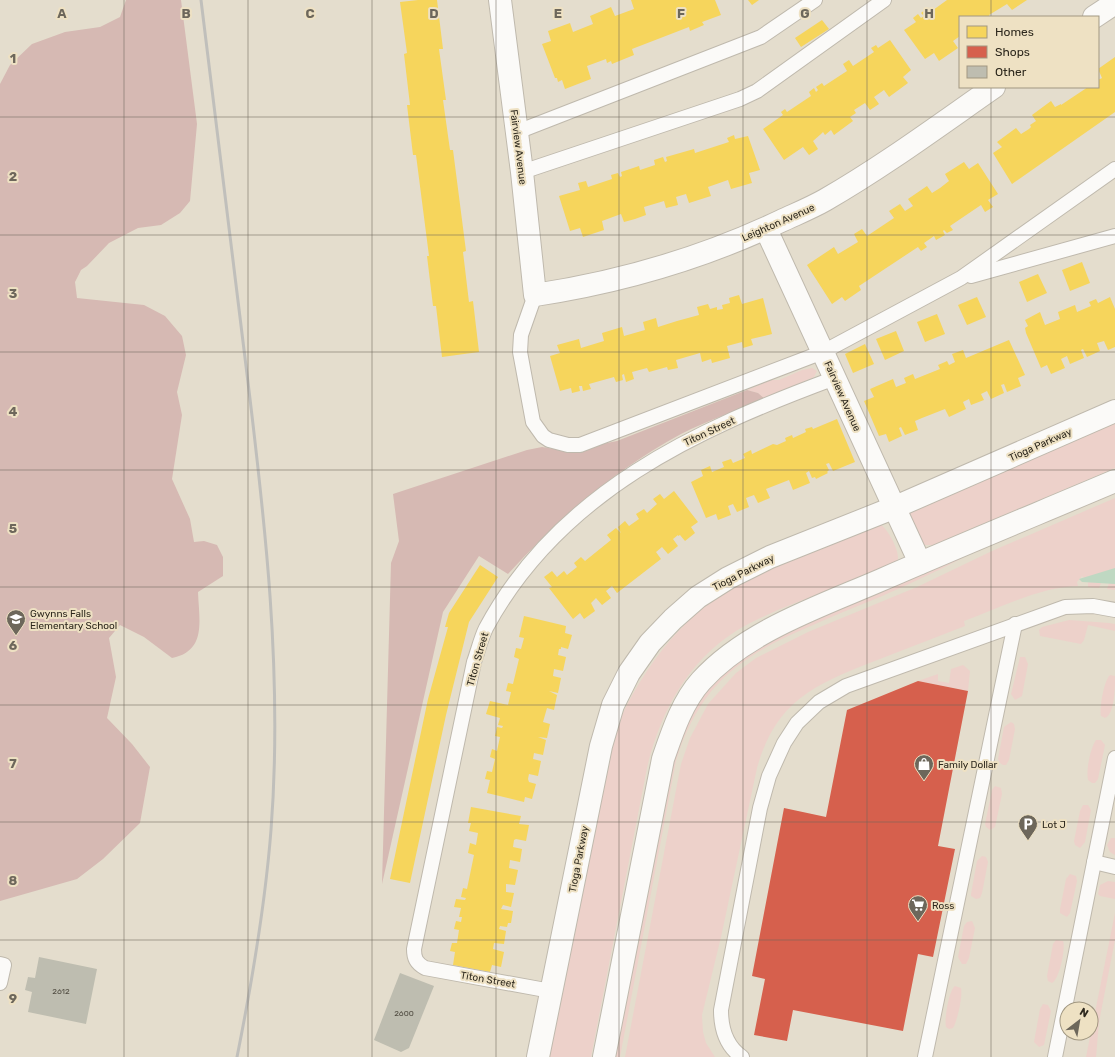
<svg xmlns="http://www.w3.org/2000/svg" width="1115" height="1057" viewBox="0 0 1115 1057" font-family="Rubik,sans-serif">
	<rect width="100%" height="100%" fill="#e4ddcd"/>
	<g fill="#edd1ca">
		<polygon points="812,368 817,371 814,377 765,399 758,393 747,390 771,380 779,380 802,370"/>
		<polygon points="1115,422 1115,468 933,545 922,545 909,515 909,512"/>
		<path d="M1115 498V590L1107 589 1109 583 1102 581 1099 588 1088 587V582L1082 576 1077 582 1078 586C1039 587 1000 608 964 621L965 626C937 637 908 648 880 659 818 683 776 699 757 768L721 937 702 1015 703 1032 706 1043 715 1057H625L681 764 690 738 708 704 736 673 756 658 808 632 917 587 992 551Z"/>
		<path d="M880 524C888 529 899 550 898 559L896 562C881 573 846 583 828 590 798 602 764 614 736 631 687 662 660 713 647 768L591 1057H546L616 728C645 663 688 607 754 576 794 556 838 541 880 524Z"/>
		<path d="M972 553C932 574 891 593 848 610 764 646 705 665 676 761L620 1057H615L673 753 700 697 719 675 770 639Z"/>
		<polygon points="1069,620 1109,623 1115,624 1115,631 1088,625 1084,640 1081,644 1040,636 1039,630 1042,627"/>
		<polygon points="1020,657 1025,657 1028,664 1022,696 1015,700 1011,694"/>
		<polygon points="963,665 970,671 968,691 918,681 938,674 938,681 949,683 951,669"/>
		<path d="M1110 675 1115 676C1115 686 1115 714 1105 718L1101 716C1099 709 1104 680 1110 675Z"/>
		<polygon points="1011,722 1014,724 1015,729 1009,760 1006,765 1003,765 1000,763 998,759 1004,727"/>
		<path d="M1096 740H1101L1105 745 1098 779 1095 783H1092L1088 780C1086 770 1090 749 1096 740Z"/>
		<polygon points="995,786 1001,788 1002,794 995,827 990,830 986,827 985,824 992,790"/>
		<polygon points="1083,805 1088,805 1091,810 1085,842 1080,848 1075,845 1074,841 1080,811"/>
		<polygon points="1111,838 1115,838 1115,855 1110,852 1107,845"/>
		<polygon points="982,856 986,857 988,862 982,893 980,898 976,899 971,896 971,894 977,861"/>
		<polygon points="1070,874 1076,876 1077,881 1070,913 1067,917 1060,913 1060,909 1066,879"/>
		<polygon points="1108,881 1115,882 1115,899 1100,896 1098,894 1100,885"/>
		<polygon points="1115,913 1115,940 1099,1022 1096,1057 1086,1057"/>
		<polygon points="972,921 975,928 969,958 966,964 962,964 958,957 964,926 967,922"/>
		<path d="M1056 940 1063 941C1066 948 1059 980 1052 983L1048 981 1047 976 1053 944Z"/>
		<path d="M955 986 961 988C963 995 957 1022 953 1028L949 1029 946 1027C944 1019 949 990 955 986Z"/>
		<polygon points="1043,1004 1048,1005 1051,1011 1044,1045 1039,1047 1034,1042 1040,1009"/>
	</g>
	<g fill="#d6b9b3">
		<path d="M126 0H181L197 124 190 201 180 213 161 225 138 228 109 243 87 266 81 270 75 282 77 298 144 305 165 316 182 336 186 355 177 392 182 415 172 479 190 519 194 542 204 541 217 545 223 557V576L198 592C199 620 207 651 172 658L144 637 120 625 109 638 116 677 107 718 132 744 150 767 140 823 103 859 77 879 0 901V84L10 65 32 44 65 32 100 27 120 17Z"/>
		<path d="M747 390 758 393 765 399C738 410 708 420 681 434 616 469 557 520 508 574L479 556 443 612 382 884 391 563 399 541 393 494 527 450 542 447 560 450H572L617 441Z"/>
	</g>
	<polygon fill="#bfd8c2" points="1115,568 1115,584 1082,582 1079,579"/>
	<g fill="#f6d55c">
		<polygon points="418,0 437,0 443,49 439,49 446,100 443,100 450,150 453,150 466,251 463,252 469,302 473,301 479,352 442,357 436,306 433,306 427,256 429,256 416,155 413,155 407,105 410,105 404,54 407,53 400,2"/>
		<polygon points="631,0 715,0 721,15 702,22 704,25 690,31 689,27 632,49 634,55 612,64 611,61 607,63 606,59 587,66 591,79 565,89 562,80 558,82 557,78 555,78 542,44 551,41 548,31 570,23 573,32 593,24 590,16 611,7 615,16 634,9"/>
		<polygon points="748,0 759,0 752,5"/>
		<polygon points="947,0 1027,0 1012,10 1007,4 989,15 990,17 960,17 960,36 953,41 958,48 939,61 934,53 925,59 904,30 916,22 913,18 918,14 921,18 924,16 921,13 926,9 929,13"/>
		<polygon points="822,20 829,29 801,47 795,38"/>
		<polygon points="890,40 911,70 903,77 908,83 889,97 884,90 874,97 879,104 870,110 865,103 854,110 856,113 850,117 853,121 834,135 831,130 825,135 823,132 821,134 813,141 818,149 809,155 803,147 784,160 763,129 783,115 781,112 785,109 787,112 811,96 809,92 814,88 816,92 818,90 816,87 822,83 824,86 847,71 843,64 849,60 853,66 874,52 871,48 876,45 878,48"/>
		<polygon points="1115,57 1115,112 1012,184 993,153 1002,147 997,142 1016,128 1021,134 1029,129 1031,127 1030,125 1036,121 1032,115 1051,101 1055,107 1061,104 1061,105 1088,87 1098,87 1098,80 1102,78 1098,69"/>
		<polygon points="734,135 735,139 748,136 760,170 749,173 752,183 731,189 728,180 708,187 711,196 689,203 686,194 676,197 678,205 666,208 664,201 644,207 646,215 635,219 624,222 621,214 602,221 604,230 583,237 580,228 570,231 559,196 580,190 578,183 586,181 588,187 612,179 611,175 618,173 620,177 622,176 621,172 639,166 640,170 655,165 654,160 663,157 665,162 667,161 666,157 694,149 695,153 729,142 727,138"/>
		<polygon points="964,162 969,169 978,163 998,194 988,200 993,207 985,212 981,205 950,226 953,230 947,233 944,230 943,231 945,235 936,240 934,236 924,243 927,247 921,251 918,247 859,286 861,290 845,301 842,297 832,304 807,265 834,247 838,254 858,242 854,234 862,229 867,236 894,218 889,211 900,204 905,211 913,206 908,199 927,186 932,193 940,188 949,181 945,174"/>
		<polygon points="1082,262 1090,283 1070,291 1062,270"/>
		<polygon points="1038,274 1047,293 1027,302 1019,282"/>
		<polygon points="739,295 742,304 763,298 772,334 751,339 753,345 743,348 742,342 727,346 730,358 712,363 711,359 702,362 700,353 676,360 678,368 668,370 667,367 649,372 647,368 632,372 634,379 626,382 624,374 622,375 623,380 616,382 614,377 589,384 591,389 583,391 582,386 579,386 580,391 572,393 571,388 560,391 550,356 560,353 557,345 579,339 581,348 604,341 602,333 622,327 624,336 645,330 643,322 656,318 658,327 677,321 699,315 697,307 708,304 710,309 717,307 717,310 723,309 722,305 730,303 729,298"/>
		<polygon points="977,297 986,317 967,325 958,305"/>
		<polygon points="1110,297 1115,309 1115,347 1108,350 1104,341 1097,343 1100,351 1087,357 1083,349 1081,350 1084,358 1070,364 1067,356 1061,359 1065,368 1051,374 1047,365 1041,368 1026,333 1025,328 1028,326 1025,320 1040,312 1045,325 1060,319 1058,312 1075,305 1077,312 1091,306 1089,302 1096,299 1098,303"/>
		<polygon points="937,314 945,334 925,342 917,322"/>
		<polygon points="896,331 904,351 885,360 876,339"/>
		<polygon points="1009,340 1025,375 1018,378 1021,386 1007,392 1004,384 1001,385 1004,393 991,399 987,391 981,394 984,400 971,405 969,399 963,402 966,409 949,417 945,409 922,418 915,421 918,430 905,435 901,427 899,428 902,436 889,442 886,434 879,436 864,401 874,397 870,389 893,379 896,387 906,383 904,378 913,374 915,379 940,369 938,365 945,362 947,361 949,365 955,362 952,354 963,350 966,358"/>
		<polygon points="865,344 874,364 853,373 845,354"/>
		<polygon points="837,419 855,462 833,471 829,463 826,464 829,470 827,472 828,473 816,479 815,477 812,478 809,471 806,473 810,483 793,490 789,480 766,489 770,498 758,503 754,495 746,498 749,507 737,512 733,504 728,506 731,515 718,520 716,514 706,518 691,482 703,476 701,470 710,466 712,472 724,467 722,462 731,459 733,463 745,458 743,454 751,450 752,454 773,444 777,445 786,441 785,438 792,435 793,438 806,432 805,429 812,427 813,429"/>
		<polygon points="674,491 698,522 691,527 695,533 685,541 680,535 678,536 678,535 673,539 678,546 668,554 662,547 656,552 661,559 617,593 612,586 606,591 611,598 602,605 596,598 591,603 595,611 584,619 580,613 573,619 549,588 552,587 544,577 552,571 557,577 564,571 567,575 577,567 574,563 581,557 585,561 611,540 607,535 616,528 621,533 618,527 625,521 629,526 639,519 636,514 644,509 647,513 657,504 653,499 660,494 664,499"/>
		<polygon points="480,565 498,577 469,622 446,715 410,883 390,879 428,699 448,627 445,627 449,613"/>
		<polygon points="524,616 566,626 565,633 572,635 568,649 561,647 561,649 559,649 558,655 566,657 563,671 554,669 553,676 561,678 558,693 549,691 557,695 554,710 547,708 543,722 550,724 547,738 538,737 546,740 543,755 534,753 533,759 541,761 538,776 529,774 528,779 529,782 536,784 532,799 525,797 524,802 487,793 490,780 485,779 487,771 492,772 495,759 490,757 492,749 497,751 500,737 495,736 497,727 502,728 503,726 498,725 500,718 486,714 490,701 508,705 511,692 506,691 508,683 513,684 519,659 514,657 516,648 521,649 524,638 519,637"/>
		<polygon points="471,807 521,816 519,824 529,825 526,841 516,839 514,840 513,847 522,849 520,862 510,860 509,868 518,870 515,885 506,884 506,892 514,893 511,907 503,905 501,909 513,911 511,923 508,923 507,927 500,926 499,929 506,931 504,944 494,943 493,949 504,952 501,967 492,965 490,972 453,965 455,952 450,951 452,943 457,943 459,930 454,929 456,921 461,922 462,917 459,917 461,908 454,907 456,899 465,900 466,898 461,897 463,888 467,889 474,855 468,853 470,843 476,845 478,833 469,831 471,823 468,823"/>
	</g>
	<polygon fill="#d6604d" points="918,681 968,691 938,846 955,849 933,957 918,954 903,1031 793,1010 787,1041 754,1035 765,979 752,976 784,808 826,817 847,710"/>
	<g fill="#bebdb0">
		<polygon points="39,957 97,969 86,1024 28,1012 32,992 25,990 28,977 35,978"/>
		<polygon points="400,973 434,986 409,1048 401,1052 374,1040"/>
	</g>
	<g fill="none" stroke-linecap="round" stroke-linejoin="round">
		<defs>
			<g id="service">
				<polyline points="517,132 761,37 815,0"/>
				<polyline points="522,172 740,99 757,91 884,0"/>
				<polyline points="971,276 1115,236"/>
				<polyline points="535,295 521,335 520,352 533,422 543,436 549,440 568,445 580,445 823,352 961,278 1115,169"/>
				<polyline points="1094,862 1115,867"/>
				<polyline points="0,964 4,965 0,983"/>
				<path d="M551 991 425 968C416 963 414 958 414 949L474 662C478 651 481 638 486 628 559 492 697 429 835 378"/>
				<path d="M742 1057C726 1046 721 1028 721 1010L760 808 769 776 784 743 797 723 819 702 846 686 1065 607 1093 606 1115 610"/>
				<polyline points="925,1057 1015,624"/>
				<polyline points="1055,1057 1115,758"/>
			</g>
			<g id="minor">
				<path d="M500 0 522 172 535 295C621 282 703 258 781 221 796 214 811 208 825 200 884 166 938 126 994 87"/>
				<polyline points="1094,17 1115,3"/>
				<polyline points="766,229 920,563"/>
				<polyline points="538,1057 601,746 613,705 629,673 650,643 673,619 698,597 728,578 770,557 893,508 1115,411"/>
				<path d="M604 1057 663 759C672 733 682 702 701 681 746 631 821 606 881 580 959 546 1037 514 1115 481"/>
			</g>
		</defs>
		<use href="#service" stroke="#bfb9ad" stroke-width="16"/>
		<use href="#minor" stroke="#bfb9ad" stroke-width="24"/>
		<use href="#service" stroke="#fbfaf8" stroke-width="14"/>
		<use href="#minor" stroke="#fbfaf8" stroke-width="22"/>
		<path stroke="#c0bfbb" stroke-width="3" d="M201 0C216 122 231 244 246 366 265 520 283 675 271 830 265 907 252 982 237 1057"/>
	</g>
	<path fill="none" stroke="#6d675b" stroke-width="1" stroke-opacity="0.55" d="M124 0V1057M248 0V1057M372 0V1057M496 0V1057M619 0V1057M743 0V1057M867 0V1057M991 0V17M991 87V1057M0 117H1115M0 235H1115M0 352H1115M0 470H1115M0 587H1115M0 705H1115M0 822H1115M0 940H1115"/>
	<defs>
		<symbol id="school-pin" viewBox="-11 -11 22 30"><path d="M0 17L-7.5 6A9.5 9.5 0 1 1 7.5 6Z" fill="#6d675b" stroke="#eee1c3"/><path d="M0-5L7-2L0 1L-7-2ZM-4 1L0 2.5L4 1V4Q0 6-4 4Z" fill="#fff"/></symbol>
		<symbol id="shop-pin" viewBox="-11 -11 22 30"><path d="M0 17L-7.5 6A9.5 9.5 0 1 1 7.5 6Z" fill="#6d675b" stroke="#eee1c3"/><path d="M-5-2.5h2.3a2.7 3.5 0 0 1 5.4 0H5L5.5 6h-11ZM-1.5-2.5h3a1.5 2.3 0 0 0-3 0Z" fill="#fff"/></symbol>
		<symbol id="parking-pin" viewBox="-11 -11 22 30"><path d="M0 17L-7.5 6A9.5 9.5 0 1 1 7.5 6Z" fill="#6d675b" stroke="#eee1c3"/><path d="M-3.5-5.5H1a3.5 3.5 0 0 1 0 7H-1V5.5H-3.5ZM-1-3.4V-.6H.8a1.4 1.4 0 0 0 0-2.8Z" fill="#fff"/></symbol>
		<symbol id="supermarket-pin" viewBox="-11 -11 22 30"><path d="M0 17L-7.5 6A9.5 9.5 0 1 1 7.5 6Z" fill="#6d675b" stroke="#eee1c3"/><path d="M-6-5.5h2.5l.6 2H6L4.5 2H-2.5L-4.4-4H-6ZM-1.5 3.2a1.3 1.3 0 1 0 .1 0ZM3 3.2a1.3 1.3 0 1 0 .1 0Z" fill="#fff"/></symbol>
	</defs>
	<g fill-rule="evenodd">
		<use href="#school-pin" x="5" y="608" width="22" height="30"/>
		<use href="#shop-pin" x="913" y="753" width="22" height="30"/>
		<use href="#parking-pin" x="1017" y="813" width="22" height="30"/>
		<use href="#supermarket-pin" x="907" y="894" width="22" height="30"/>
	</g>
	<g text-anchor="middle" stroke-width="4" stroke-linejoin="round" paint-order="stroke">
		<g font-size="8" fill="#514d42">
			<text x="61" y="994">2612</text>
			<text x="404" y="1016">2600</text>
		</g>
		<g font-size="10" fill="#2d281d" stroke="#eee1c3">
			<text transform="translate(519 147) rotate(83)" y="4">Fairview Avenue</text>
			<text transform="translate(778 222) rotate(-24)" y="4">Leighton Avenue</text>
			<text transform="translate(843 396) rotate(66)" y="4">Fairview Avenue</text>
			<text transform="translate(709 431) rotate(-25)" y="4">Titon Street</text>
			<text transform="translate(1040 444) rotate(-24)" y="4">Tioga Parkway</text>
			<text transform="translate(743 572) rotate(-27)" y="4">Tioga Parkway</text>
			<text transform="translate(477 659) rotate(-74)" y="4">Titon Street</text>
			<text transform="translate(578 859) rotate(-79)" y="4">Tioga Parkway</text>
			<text transform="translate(488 979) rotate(10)" y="4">Titon Street</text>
		</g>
		<g font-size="10" fill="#2d281d" stroke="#eee1c3" text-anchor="start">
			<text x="30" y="617">Gwynns Falls<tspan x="30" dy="12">Elementary School</tspan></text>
			<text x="938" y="768">Family Dollar</text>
			<text x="1042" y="828">Lot J</text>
			<text x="932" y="909">Ross</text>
		</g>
	</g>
	<g font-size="13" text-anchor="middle" font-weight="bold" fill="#6d675b" stroke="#eee1c3" stroke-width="4" stroke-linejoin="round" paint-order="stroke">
		<text x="62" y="18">A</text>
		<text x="186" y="18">B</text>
		<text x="310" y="18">C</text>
		<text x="434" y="18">D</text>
		<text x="558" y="18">E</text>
		<text x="681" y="18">F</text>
		<text x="805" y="18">G</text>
		<text x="929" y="18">H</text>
		<text x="13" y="63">1</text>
		<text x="13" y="181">2</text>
		<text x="13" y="298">3</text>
		<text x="13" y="416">4</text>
		<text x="13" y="533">5</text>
		<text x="13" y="650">6</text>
		<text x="13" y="768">7</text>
		<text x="13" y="885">8</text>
		<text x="13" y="1003">9</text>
	</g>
	<rect x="959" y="16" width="140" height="72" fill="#eee1c3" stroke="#a19781"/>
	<rect x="967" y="26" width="20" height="12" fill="#f6d55c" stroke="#a19781"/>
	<text x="995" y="36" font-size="12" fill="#2d281d">Homes</text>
	<rect x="967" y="46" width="20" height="12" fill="#d6604d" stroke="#a19781"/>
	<text x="995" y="56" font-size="12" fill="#2d281d">Shops</text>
	<rect x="967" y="66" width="20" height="12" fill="#bebdb0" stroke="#a19781"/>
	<text x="995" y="76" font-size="12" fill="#2d281d">Other</text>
	<g transform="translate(1079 1021) rotate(31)"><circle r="19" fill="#eee1c3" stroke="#a19781"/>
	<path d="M0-3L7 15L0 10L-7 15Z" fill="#6d675b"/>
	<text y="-6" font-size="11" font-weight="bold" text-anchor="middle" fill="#2d281d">N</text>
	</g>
</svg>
